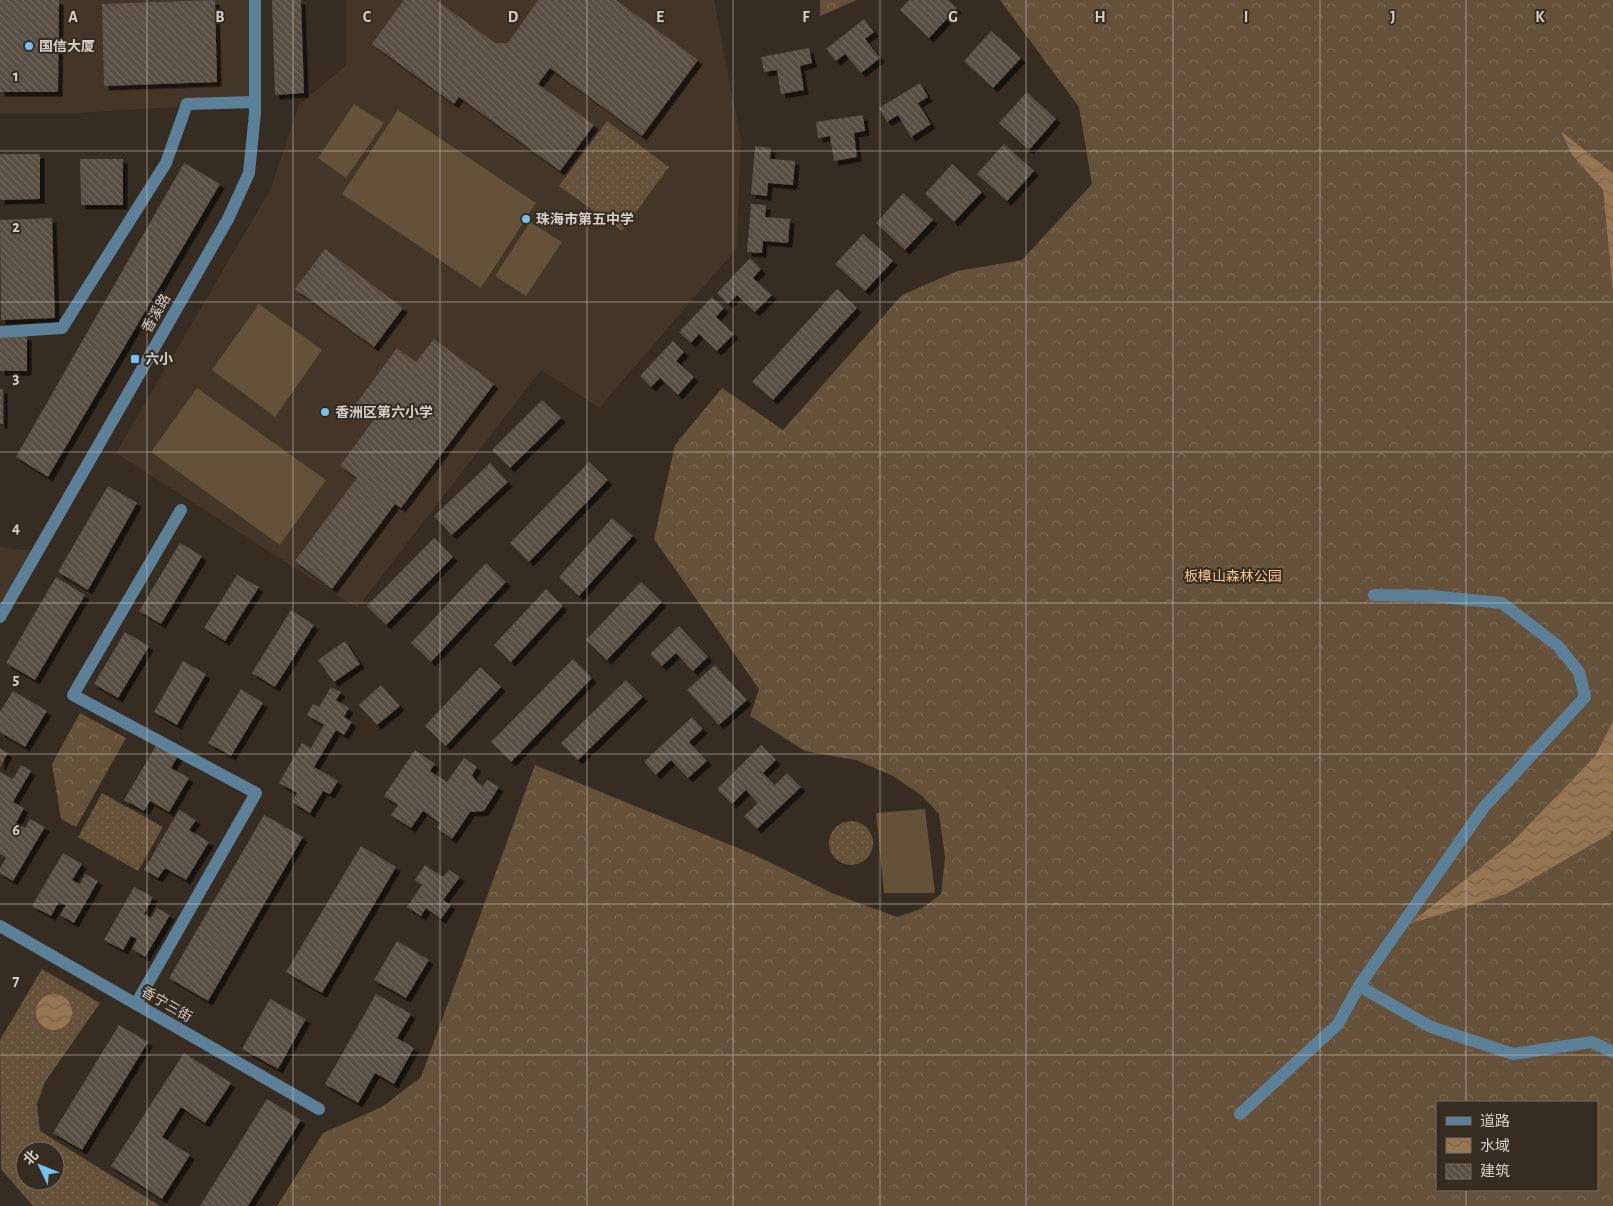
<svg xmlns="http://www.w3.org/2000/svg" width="1613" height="1206" viewBox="0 0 1613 1206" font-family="'Alegreya Sans','Noto Sans SC',sans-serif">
	<defs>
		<pattern id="grass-dots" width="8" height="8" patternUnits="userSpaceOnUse" patternTransform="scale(1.25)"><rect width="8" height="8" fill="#655039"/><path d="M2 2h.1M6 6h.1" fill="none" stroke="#7a6854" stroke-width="1.8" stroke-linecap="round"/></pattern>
		<pattern id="forest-crowns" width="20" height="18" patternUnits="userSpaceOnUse" patternTransform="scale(1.25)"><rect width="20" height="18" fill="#655039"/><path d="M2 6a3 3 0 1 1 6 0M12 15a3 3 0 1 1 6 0" fill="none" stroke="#7a6854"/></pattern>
		<pattern id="water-waves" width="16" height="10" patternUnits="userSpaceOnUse" patternTransform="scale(1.25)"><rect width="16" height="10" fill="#967652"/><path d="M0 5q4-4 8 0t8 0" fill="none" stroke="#78624b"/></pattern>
		<pattern id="building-back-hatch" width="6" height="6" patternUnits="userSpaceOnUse" patternTransform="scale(1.25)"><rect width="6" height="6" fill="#584e43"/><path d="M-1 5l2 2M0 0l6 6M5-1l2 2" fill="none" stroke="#6f665d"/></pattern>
		<filter id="shadow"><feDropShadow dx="4.5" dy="4.5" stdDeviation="0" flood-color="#0009"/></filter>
	</defs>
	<rect width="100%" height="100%" fill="#362c22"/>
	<g fill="#433527">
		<polygon points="0,0 255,0 254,102 81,113 0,113"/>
		<polygon points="346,0 714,0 741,141 737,248 599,408 541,370 357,608 116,453 270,190 299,105 346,65"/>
		<polygon points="0,547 37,551 0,617"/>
	</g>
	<g fill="url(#grass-dots)" fill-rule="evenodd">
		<polygon points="607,121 669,167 622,231 559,186"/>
		<polygon points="102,793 163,827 138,871 78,837"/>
		<circle cx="851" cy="843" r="22"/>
		<path d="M42 969 100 1003 45 1082 37 1104 40 1131 160 1206H33L1 1169 0 1040ZM25 1151H55V1181H25Z"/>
	</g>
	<g fill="url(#forest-crowns)" fill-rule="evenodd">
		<polygon points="820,0 857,0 820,16"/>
		<path d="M1000 0H1613V173L1562 132 1572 155 1603 190 1613 294V721L1595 756 1513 841 1410 923 1610 834 1613 829V1206H277L323 1133 382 1107 421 1077 535 765 755 855 832 893 897 917 921 909 941 894 945 857 939 814 921 795 893 776 856 760 805 751 750 716 759 689 654 539 675 445 722 388 783 430 902 295 957 271 1022 260 1092 184 1079 107ZM1437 1102H1597V1190H1437Z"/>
		<polygon points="80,713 126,738 76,827 61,819 52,764"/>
	</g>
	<g fill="#655039">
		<polygon points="354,104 384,123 346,178 318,158"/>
		<polygon points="398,110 536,203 481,288 342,194"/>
		<polygon points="530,222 562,242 526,296 495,276"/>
		<polygon points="259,304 322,350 275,417 212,370"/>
		<polygon points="197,388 326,480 280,545 151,452"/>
		<polygon points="925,809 935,893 884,893 876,813"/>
	</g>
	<g fill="url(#water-waves)">
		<polygon points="1561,131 1613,173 1613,294 1603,190 1572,155"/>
		<polygon points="1613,721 1613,829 1610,834 1506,894 1409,924 1513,841 1595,756"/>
		<circle cx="54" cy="1012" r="18"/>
	</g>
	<g fill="url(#building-back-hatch)" filter="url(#shadow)">
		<polygon points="0,0 59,0 58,92 0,92"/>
		<polygon points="215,0 217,82 104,86 102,4"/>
		<polygon points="272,0 301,0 304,93 275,95"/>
		<polygon points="404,0 436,0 495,43 508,43 538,0 616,0 698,60 642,136 550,68 538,84 594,125 560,171 459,97 454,104 372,44"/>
		<polygon points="909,0 948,0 957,8 929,38 900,10"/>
		<polygon points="864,19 874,32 865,39 880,58 861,73 845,54 836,61 826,49"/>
		<polygon points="991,31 1021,58 993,88 964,61"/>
		<polygon points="809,48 812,63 800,66 804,90 781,94 777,70 764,72 761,57"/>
		<polygon points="920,83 928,97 918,103 931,124 911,137 898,115 887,122 879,108"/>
		<polygon points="1027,92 1056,119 1029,150 999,123"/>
		<polygon points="863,115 865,131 854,133 857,157 834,161 830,136 818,138 816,122"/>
		<polygon points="1004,144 1034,171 1007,201 977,174"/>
		<polygon points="755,146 771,148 770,159 795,161 793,185 768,183 767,196 751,194"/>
		<polygon points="0,154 40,154 40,199 0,200"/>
		<polygon points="80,159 123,159 123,205 81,205"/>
		<polygon points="184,163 220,184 48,477 16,457"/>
		<polygon points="952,164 982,192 954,222 925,194"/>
		<polygon points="903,193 933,220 905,250 876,223"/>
		<polygon points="751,204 766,205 765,217 790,219 788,243 763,241 762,253 747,252"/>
		<polygon points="52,218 55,318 1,320 0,220"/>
		<polygon points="863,234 893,261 865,291 835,264"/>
		<polygon points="325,249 403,308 374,347 295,289"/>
		<polygon points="750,258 761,269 753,278 772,295 755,312 737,295 728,304 717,293"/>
		<polygon points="837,289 857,308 773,400 752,382"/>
		<polygon points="712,297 724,308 716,317 734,334 717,351 699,334 691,343 679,332"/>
		<rect x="0" y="336" width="27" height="35"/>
		<polygon points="434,339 494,384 401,508 395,504 332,589 295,561 357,478 340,466 375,418 356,404 397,348 416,362"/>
		<polygon points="673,341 684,352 676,361 694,377 678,395 660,378 651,387 640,376"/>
		<rect x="0" y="389" width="3" height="35"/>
		<polygon points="542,400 561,418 510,468 492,450"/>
		<polygon points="589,462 608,480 529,562 510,543"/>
		<polygon points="490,463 508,482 452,535 434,516"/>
		<polygon points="108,486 137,503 88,590 58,572"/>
		<polygon points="612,518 633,536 579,596 559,577"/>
		<polygon points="434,538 453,557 386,625 367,606"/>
		<polygon points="180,543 202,556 161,624 139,611"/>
		<polygon points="486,563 506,582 431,662 411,643"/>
		<polygon points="237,575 259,587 225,641 204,628"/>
		<polygon points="56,577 85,595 35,680 6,663"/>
		<polygon points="641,582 662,602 607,660 586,640"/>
		<polygon points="546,589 563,606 511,662 494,645"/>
		<polygon points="291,610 314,625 275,687 252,673"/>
		<polygon points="679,626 708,657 693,671 676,653 662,666 650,654"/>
		<polygon points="125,632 149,646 118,698 94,684"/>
		<polygon points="345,641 360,664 334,682 318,660"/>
		<polygon points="573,659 592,678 511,762 491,742"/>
		<polygon points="183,661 206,674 177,725 154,712"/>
		<polygon points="715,665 747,700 719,725 687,690"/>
		<polygon points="480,667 501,687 446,746 425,726"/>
		<polygon points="626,680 643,697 578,760 561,743"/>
		<polygon points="381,685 400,706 377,725 359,705"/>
		<polygon points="331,687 341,692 336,700 349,708 344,717 352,722 344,735 336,730 314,767 338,781 330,794 323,791 310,813 292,802 297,793 279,783 302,743 311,748 324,725 307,715 313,704 319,707"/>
		<polygon points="241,689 263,703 231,756 208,743"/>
		<polygon points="13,691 47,711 25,747 0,732 0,712"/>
		<polygon points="692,717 703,729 689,742 707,761 688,778 671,760 656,775 644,762"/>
		<polygon points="157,744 178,756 171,768 189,778 169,812 150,801 144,811 124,800"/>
		<polygon points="761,745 776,760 763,773 775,785 787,773 801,787 757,829 744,816 758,803 746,790 732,804 717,789"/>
		<polygon points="0,748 8,753 0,767"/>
		<polygon points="415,750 435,764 430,771 447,782 464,758 477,767 472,775 477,782 483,786 487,780 499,787 484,811 470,812 452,839 437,828 440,823 423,811 411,828 391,815 398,805 384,796"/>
		<polygon points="21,765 31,771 13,802 24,808 16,823 25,828 30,819 45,827 13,881 0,873 0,868 6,858 0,854 0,772 13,779"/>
		<polygon points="179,810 196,820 189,830 209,842 186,880 165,868 158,878 144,870"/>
		<polygon points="264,815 303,837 208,1001 169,978"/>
		<polygon points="361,846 396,867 322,993 286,972"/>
		<polygon points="63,853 82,864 72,880 80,884 85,874 98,881 74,923 60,915 66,905 59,902 51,916 32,906"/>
		<polygon points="425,865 443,877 449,870 460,877 443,900 451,905 441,919 426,908 421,916 407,907 422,885 415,880"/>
		<polygon points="134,887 153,897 144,914 151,918 157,908 170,915 145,957 132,949 137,939 131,936 123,950 104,940"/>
		<polygon points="397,941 429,960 406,998 374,980"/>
		<polygon points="376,994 411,1014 397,1038 414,1048 394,1084 375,1073 358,1103 325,1084"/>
		<polygon points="270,999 306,1019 278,1069 242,1049"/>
		<polygon points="119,1025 148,1042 82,1150 53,1133"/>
		<polygon points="184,1053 231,1083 205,1123 181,1107 162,1137 190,1155 162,1199 111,1166"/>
		<polygon points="267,1099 301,1120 248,1206 200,1206"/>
	</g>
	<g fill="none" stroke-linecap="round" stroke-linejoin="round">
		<g stroke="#5d8099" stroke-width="12">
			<polyline points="0,332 62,328 166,163 187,104 255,102"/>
			<polyline points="1374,595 1431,596 1502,603 1558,646 1579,672 1585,697 1484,807 1359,986 1431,1027 1513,1054 1592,1042 1613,1052"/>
			<polyline points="0,617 228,219 249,173 255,113 255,0"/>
			<polyline points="0,926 319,1109"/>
			<polyline points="136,1004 256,793 73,695 181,510"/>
			<polyline points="1240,1114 1338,1024 1359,986"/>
		</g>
	</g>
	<path fill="none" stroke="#d6d0ca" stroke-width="1" stroke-opacity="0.55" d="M147 0V1206M293 0V1206M440 0V1206M587 0V1206M733 0V1206M880 0V1206M1026 0V1206M1173 0V1206M1320 0V1206M1466 0V1102M0 151H1613M0 302H1613M0 452H1613M0 603H1613M0 754H1613M0 904H1613M0 1055H1613M1466 1190V1206"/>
	<g fill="#74c0f6" stroke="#362c22" stroke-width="2">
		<circle cx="29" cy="46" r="5"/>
		<circle cx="526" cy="219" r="5"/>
		<rect x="130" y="354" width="10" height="10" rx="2.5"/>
		<circle cx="325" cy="412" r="5"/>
	</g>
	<g text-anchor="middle" stroke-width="4" stroke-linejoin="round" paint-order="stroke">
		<g font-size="14" font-weight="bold" fill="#d6d0ca" stroke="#362c22" text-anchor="start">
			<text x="39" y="51">国信大厦</text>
			<text x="536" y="224">珠海市第五中学</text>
			<text x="145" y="364">六小</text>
			<text x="335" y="417">香洲区第六小学</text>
		</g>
		<g font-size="14" fill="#d6d0ca" stroke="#362c22">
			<text transform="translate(156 313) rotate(-60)" y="5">香溪路</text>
			<text transform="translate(167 1004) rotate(30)" y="5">香宁三街</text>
		</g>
		<g font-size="14" fill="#fac68d" stroke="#362c22">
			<text x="1233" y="581">板樟山森林公园</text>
		</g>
	</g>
	<g font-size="16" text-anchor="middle" font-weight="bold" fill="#d6d0ca" stroke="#362c22" stroke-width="4" stroke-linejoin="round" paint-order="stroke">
		<text x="73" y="22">A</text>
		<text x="220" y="22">B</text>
		<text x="367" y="22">C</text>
		<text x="513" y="22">D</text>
		<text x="660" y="22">E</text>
		<text x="806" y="22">F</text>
		<text x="953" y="22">G</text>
		<text x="1100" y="22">H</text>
		<text x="1246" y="22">I</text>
		<text x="1393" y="22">J</text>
		<text x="1540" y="22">K</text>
		<text x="16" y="81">1</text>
		<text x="16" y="232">2</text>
		<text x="16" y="383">3</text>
		<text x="16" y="533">4</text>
		<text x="16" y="684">5</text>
		<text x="16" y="835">6</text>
		<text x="16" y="986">7</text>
	</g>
	<rect x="1436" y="1101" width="162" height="90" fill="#362c22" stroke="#766e65"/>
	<rect x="1446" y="1117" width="25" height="8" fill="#5d8099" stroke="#766e65"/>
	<text x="1480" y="1126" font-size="15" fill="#d6d0ca">道路</text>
	<rect x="1446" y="1138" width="25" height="15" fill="url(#water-waves)" stroke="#766e65"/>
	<text x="1480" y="1151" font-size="15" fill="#d6d0ca">水域</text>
	<rect x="1446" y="1164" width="25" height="15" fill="url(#building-back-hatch)" stroke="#766e65"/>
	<text x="1480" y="1176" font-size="15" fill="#d6d0ca">建筑</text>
	<g transform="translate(40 1166) rotate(313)"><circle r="24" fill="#362c22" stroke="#766e65"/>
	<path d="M0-4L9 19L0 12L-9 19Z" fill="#74c0f6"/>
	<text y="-8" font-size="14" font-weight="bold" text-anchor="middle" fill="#d6d0ca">北</text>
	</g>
</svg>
